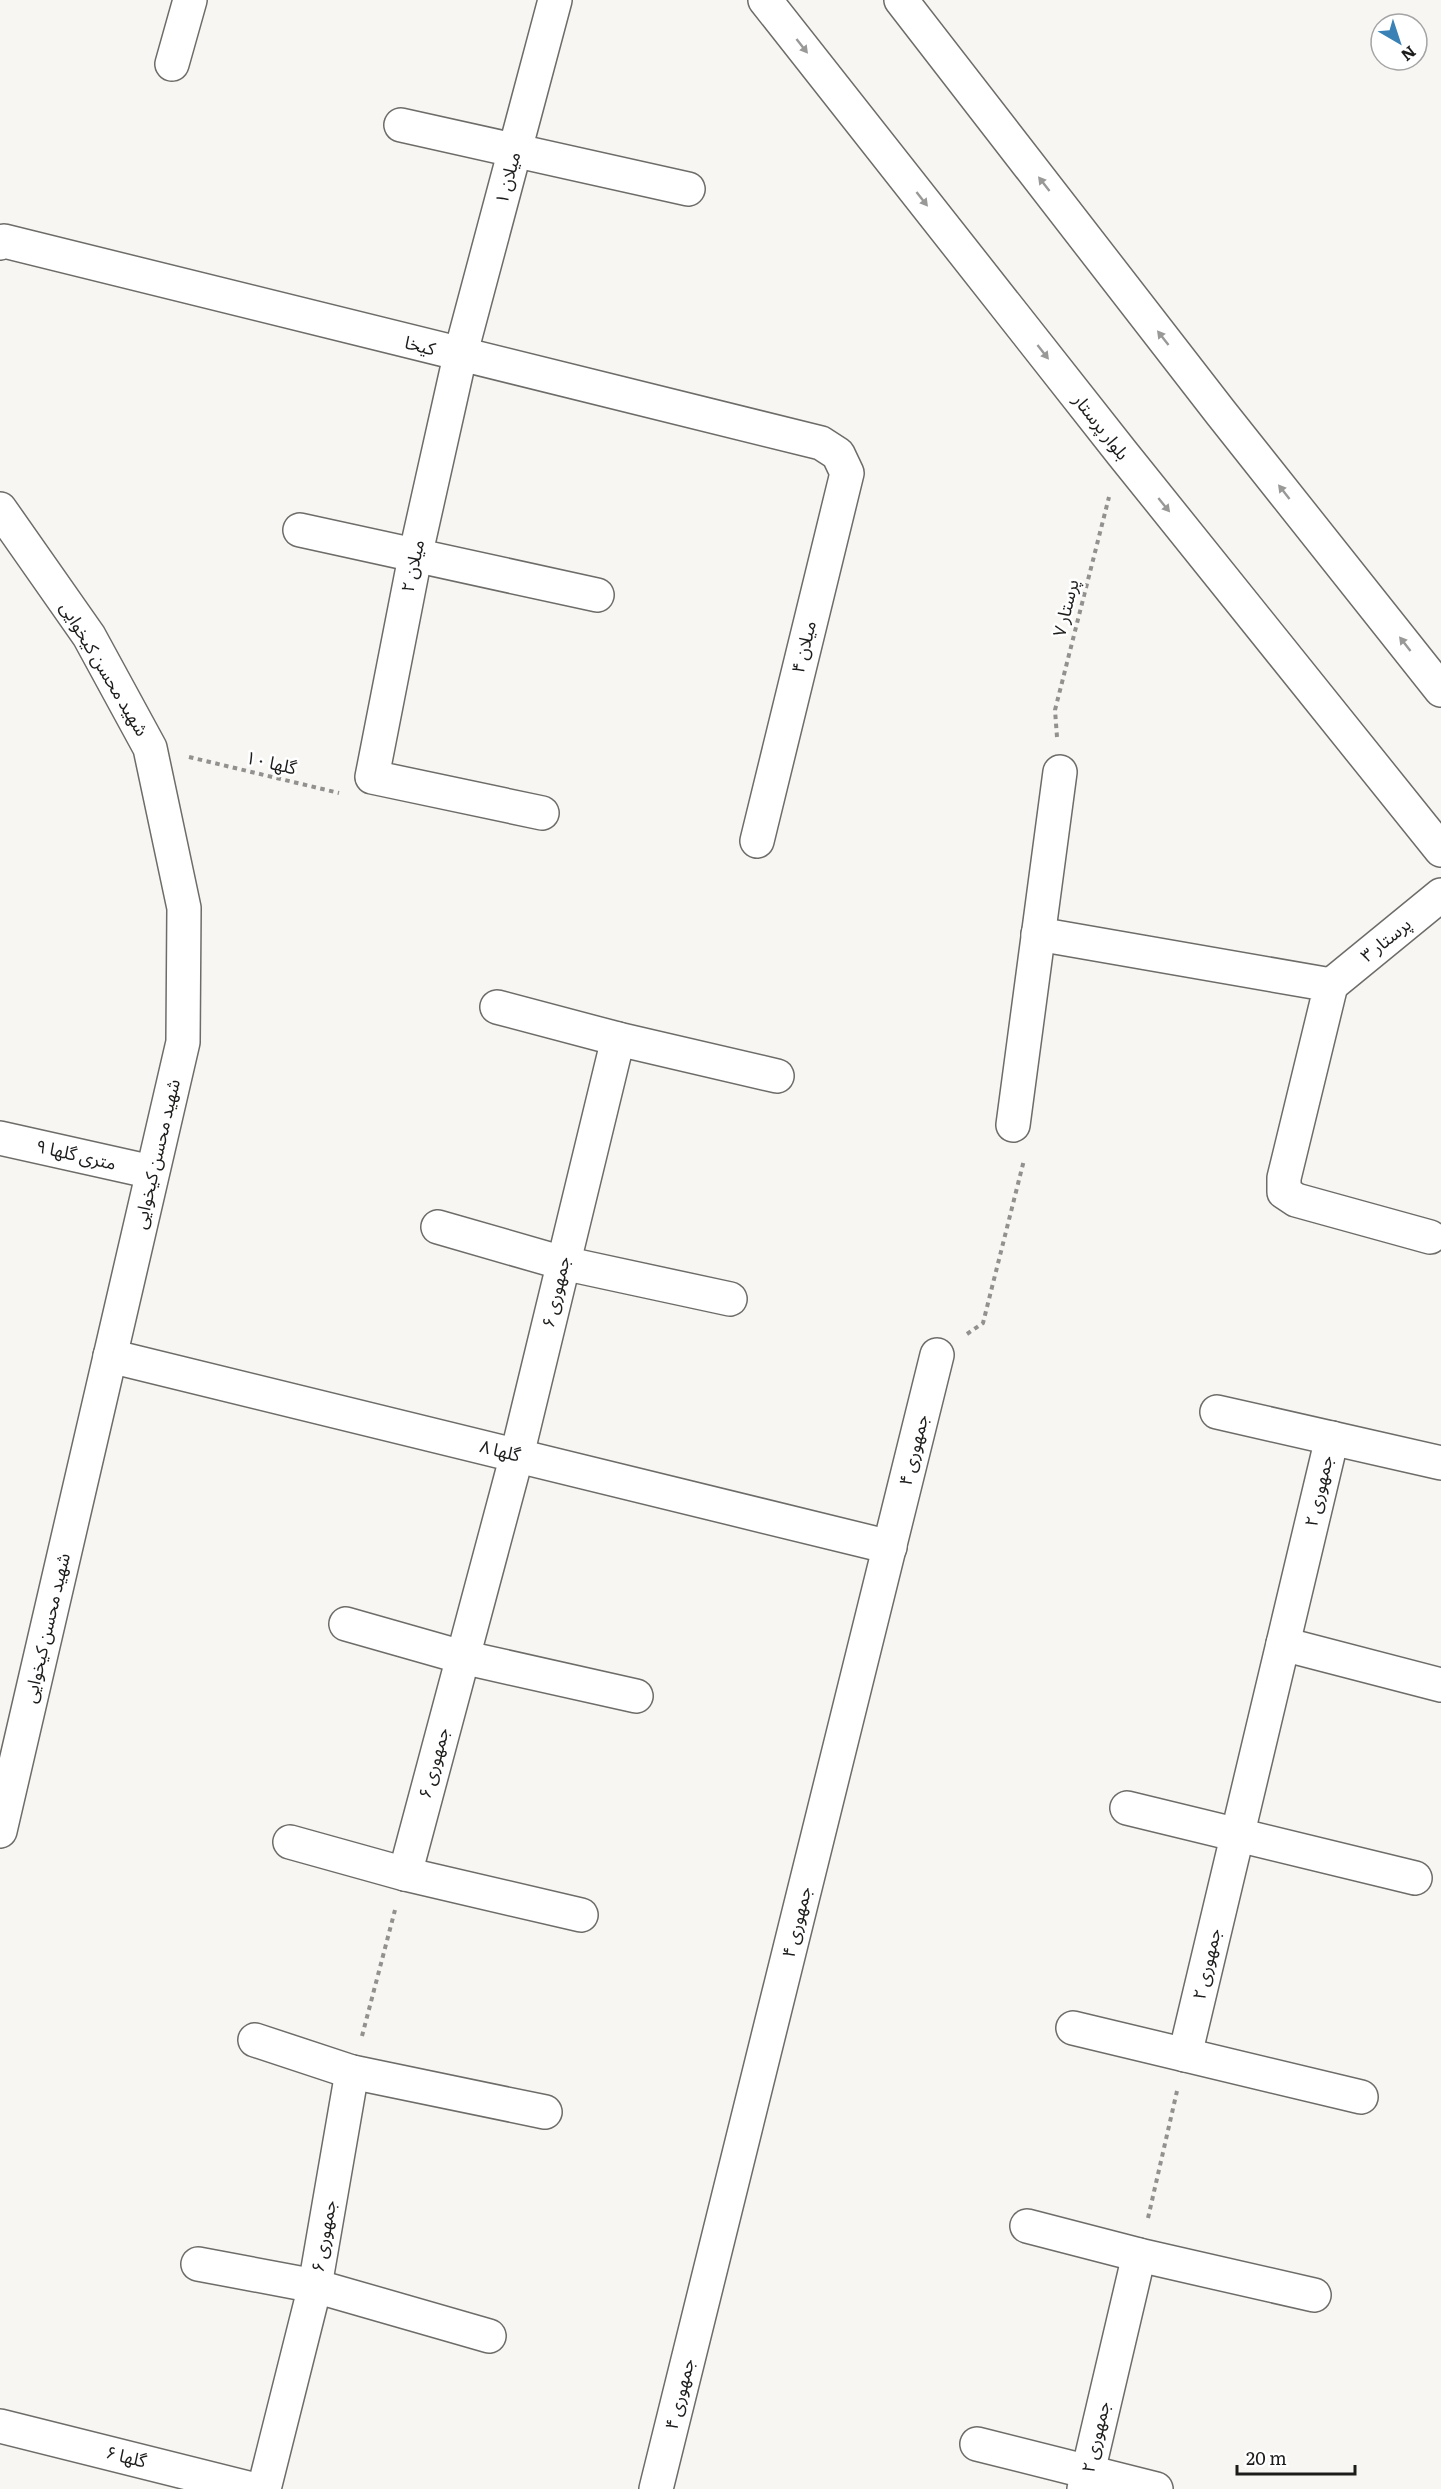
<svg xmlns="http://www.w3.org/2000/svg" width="1441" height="2489" viewBox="0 0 1441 2489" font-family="Literata,'Noto Sans Arabic',serif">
	<rect width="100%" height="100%" fill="#f7f6f3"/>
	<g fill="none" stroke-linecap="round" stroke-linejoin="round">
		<defs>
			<g id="street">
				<polyline points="172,64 190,0"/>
				<polyline points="401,125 688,189"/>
				<polyline points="0,243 4,241 821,443 838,454 847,473 757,841"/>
				<polyline points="300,530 597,595"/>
				<polyline points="542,813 372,777 415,557 460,356 555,0"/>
				<polyline points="1038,934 1331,985 1284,1178 1284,1192 1296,1200 1430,1237"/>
				<polyline points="1331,985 1441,895"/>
				<polyline points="497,1007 618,1039 777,1076"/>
				<polyline points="1013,1125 1060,772"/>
				<polyline points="0,1138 152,1172"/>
				<polyline points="438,1227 563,1263 730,1299"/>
				<polyline points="110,1356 890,1547"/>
				<polyline points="1217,1412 1441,1463"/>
				<polyline points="346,1624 462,1657 636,1696"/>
				<polyline points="1283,1644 1441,1685"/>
				<polyline points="1127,1808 1415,1878"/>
				<polyline points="290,1842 405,1874 581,1915"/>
				<polyline points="405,1874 517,1455 618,1039"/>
				<polyline points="1073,2028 1361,2097"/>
				<polyline points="255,2040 352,2072 545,2112"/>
				<polyline points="1185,2055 1332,1438"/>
				<polyline points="1027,2226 1139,2255 1314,2295"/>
				<polyline points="198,2264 315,2286 489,2336"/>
				<polyline points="0,2426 252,2489"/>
				<polyline points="977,2444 1156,2489"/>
				<polyline points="264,2489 315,2286 352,2072"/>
				<polyline points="656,2489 937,1355"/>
				<polyline points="1084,2489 1139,2255"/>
			</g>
			<g id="secondary">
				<polyline points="765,0 1122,453 1441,850"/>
				<polyline points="901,0 1221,413 1441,690"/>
				<polyline points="0,509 89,636 150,748 184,908 183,1042 0,1831"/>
			</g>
		</defs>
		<use href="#street" stroke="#6d6c69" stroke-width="36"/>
		<use href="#secondary" stroke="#6d6c69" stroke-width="36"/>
		<g stroke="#92918f" stroke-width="4" stroke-dasharray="4.5 4.5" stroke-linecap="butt">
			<polyline points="1057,737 1055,710 1109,497"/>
			<polyline points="189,757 339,793"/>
			<polyline points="967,1334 983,1323 1024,1160"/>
			<polyline points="362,2036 395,1910"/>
			<polyline points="1148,2218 1177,2091"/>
		</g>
		<use href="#street" stroke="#fff" stroke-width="33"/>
		<use href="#secondary" stroke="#fff" stroke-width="33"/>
	</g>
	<defs><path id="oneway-solid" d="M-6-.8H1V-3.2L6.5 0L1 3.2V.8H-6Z" transform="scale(1.5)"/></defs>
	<g fill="#999998">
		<use href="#oneway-solid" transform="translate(802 46) rotate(52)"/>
		<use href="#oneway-solid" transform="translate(1044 184) rotate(-128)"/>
		<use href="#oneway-solid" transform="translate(922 199) rotate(52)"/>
		<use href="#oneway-solid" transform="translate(1163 338) rotate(-128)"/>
		<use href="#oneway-solid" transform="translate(1043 352) rotate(52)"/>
		<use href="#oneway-solid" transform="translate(1284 492) rotate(-128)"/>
		<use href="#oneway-solid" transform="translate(1164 505) rotate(51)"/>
		<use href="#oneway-solid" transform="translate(1405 644) rotate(-128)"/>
	</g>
	<g text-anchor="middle" stroke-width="5" stroke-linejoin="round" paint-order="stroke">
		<g font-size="18" fill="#1c1c1b" stroke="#fff">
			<text transform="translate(508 178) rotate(-75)" y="6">میلان ۱</text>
			<text transform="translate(420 346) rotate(14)" y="6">کیخا</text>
			<text transform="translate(1101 427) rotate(52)" y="6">بلوار پرستار</text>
			<text transform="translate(413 566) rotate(-78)" y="6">میلان ۲</text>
			<text transform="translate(1066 608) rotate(-76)" y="6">پرستار ۷</text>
			<text transform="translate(804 647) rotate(-76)" y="6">میلان ۴</text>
			<text transform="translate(104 669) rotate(59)" y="6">شهید محسن کیخوایی</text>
			<text transform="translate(271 763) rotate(13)" y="6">گلها ۱۰</text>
			<text transform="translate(1386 940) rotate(-39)" y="6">پرستار ۳</text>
			<text transform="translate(157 1154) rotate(-77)" y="6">شهید محسن کیخوایی</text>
			<text transform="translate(76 1155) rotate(13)" y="6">۹ متری گلها</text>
			<text transform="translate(556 1292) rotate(-77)" y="6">جمهوری ۶</text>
			<text transform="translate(914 1450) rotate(-76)" y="6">جمهوری ۴</text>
			<text transform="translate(500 1451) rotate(14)" y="6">گلها ۸</text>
			<text transform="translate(1319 1491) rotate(-77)" y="6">جمهوری ۲</text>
			<text transform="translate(47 1628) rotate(-77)" y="6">شهید محسن کیخوایی</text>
			<text transform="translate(434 1763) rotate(-75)" y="6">جمهوری ۶</text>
			<text transform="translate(797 1922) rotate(-76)" y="6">جمهوری ۴</text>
			<text transform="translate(1207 1964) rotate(-77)" y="6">جمهوری ۲</text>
			<text transform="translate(324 2236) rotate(-80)" y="6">جمهوری ۶</text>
			<text transform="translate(680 2394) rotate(-76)" y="6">جمهوری ۴</text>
			<text transform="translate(1096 2437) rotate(-77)" y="6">جمهوری ۲</text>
			<text transform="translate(126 2457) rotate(14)" y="6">گلها ۶</text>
		</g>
	</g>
	<g transform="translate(1399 42) rotate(141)"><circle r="28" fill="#ffffff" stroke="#a4a4a4" stroke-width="1.5"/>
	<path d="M0-4.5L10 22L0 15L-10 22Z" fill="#3a82b6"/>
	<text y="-9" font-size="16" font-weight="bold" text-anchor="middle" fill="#1c1c1b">N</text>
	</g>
	<path d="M1237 2465v9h118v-9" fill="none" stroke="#1c1c1b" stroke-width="3"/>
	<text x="1246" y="2465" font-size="18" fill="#1c1c1b" stroke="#ffffff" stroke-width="4.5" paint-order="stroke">20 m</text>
</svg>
